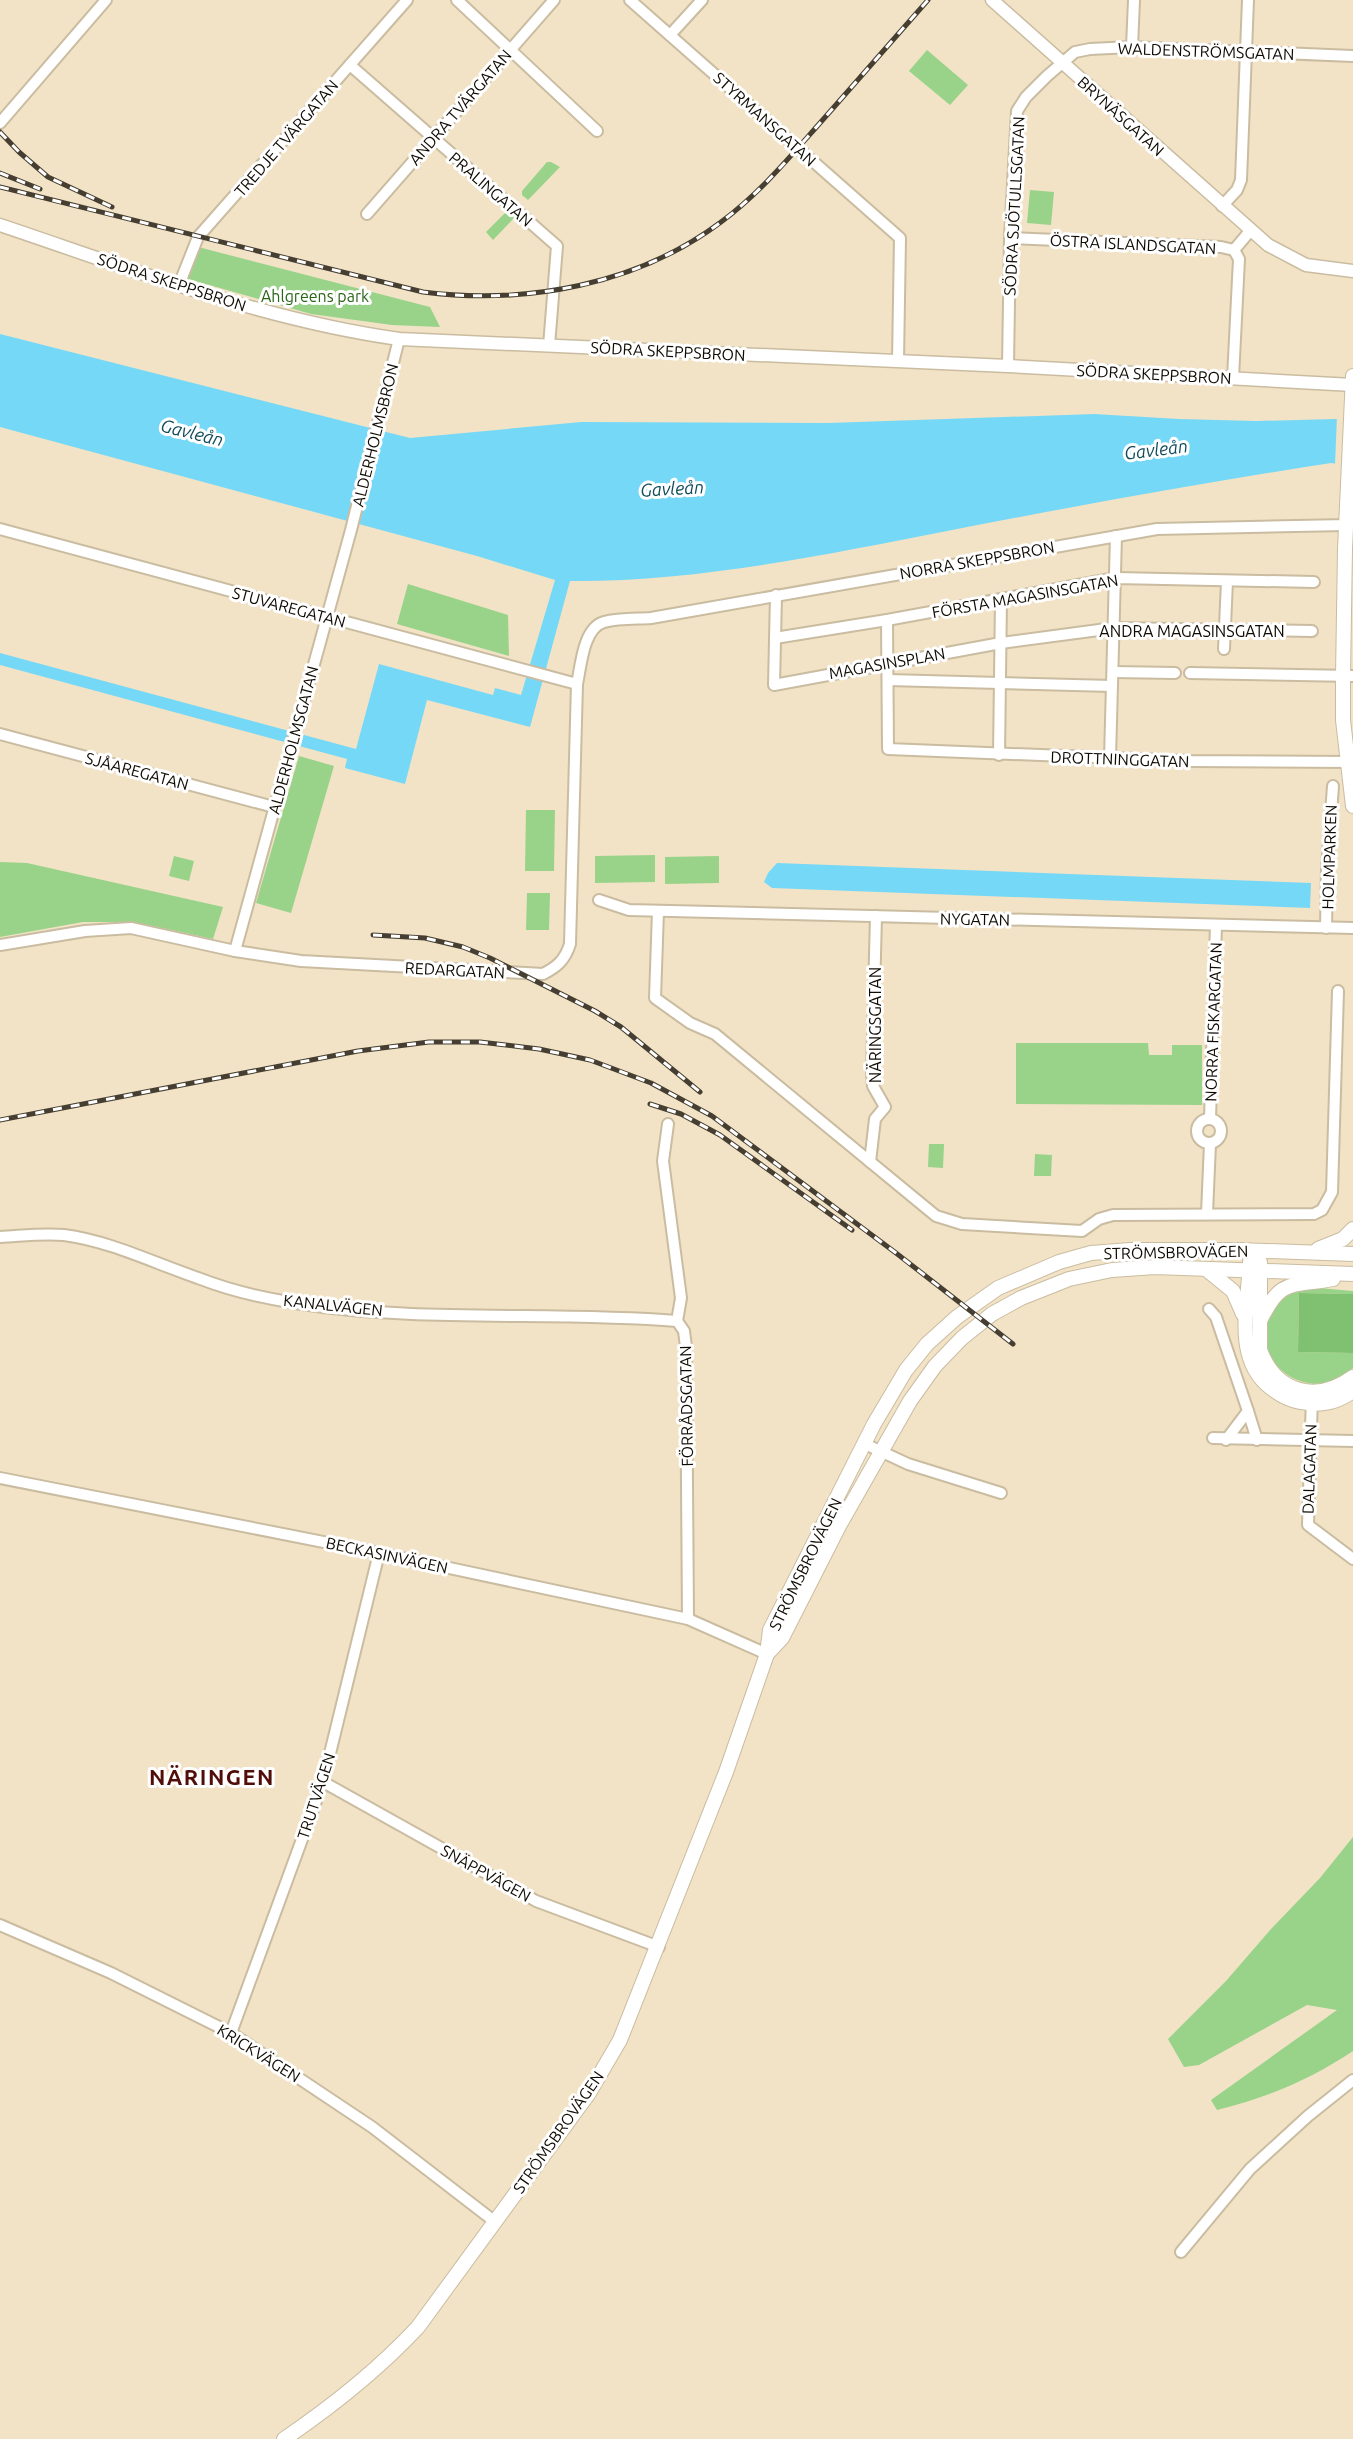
<svg xmlns="http://www.w3.org/2000/svg" width="1353" height="2439" viewBox="0 0 1353 2439" font-family="Ubuntu,sans-serif">
	<rect width="100%" height="100%" fill="#f2e3c6"/>
	<g fill="#98d389">
		<polygon points="927,50 968,85 950,105 909,71"/>
		<polygon points="547,162 551,162 560,167 528,200 522,195 522,191"/>
		<polygon points="1030,190 1054,192 1051,225 1027,223"/>
		<polygon points="506,212 514,218 493,240 486,232"/>
		<polygon points="198,247 430,307 440,327 392,325 311,314 188,279"/>
		<polygon points="408,584 508,615 509,656 397,624"/>
		<polygon points="299,756 334,766 291,913 256,903"/>
		<polygon points="526,810 555,810 554,871 525,871"/>
		<polygon points="655,855 655,882 595,883 595,856"/>
		<polygon points="174,856 194,861 189,881 169,876"/>
		<polygon points="719,856 719,883 665,884 665,857"/>
		<polygon points="0,862 27,863 223,907 213,939 134,922 83,922 0,937"/>
		<polygon points="527,893 550,893 549,930 526,930"/>
		<polygon points="1016,1043 1148,1043 1149,1055 1172,1055 1172,1045 1202,1045 1202,1105 1016,1104"/>
		<polygon points="929,1144 944,1144 943,1168 928,1167"/>
		<polygon points="1035,1154 1052,1155 1051,1176 1034,1176"/>
		<path d="M1319 1288 1353 1291V1294L1299 1293 1298 1352 1353 1353V1368C1347 1372 1340 1379 1334 1381 1297 1393 1260 1364 1265 1325 1266 1315 1276 1304 1281 1296L1301 1290Z"/>
		<path d="M1353 1837V2051C1311 2079 1267 2098 1217 2110L1211 2100 1337 2010 1307 2005 1199 2065 1184 2067 1168 2039 1226 1981 1271 1929 1320 1878Z"/>
	</g>
	<polygon fill="#80c071" points="1299,1293 1353,1294 1353,1353 1298,1352"/>
	<g fill="#76d8f7">
		<path d="M0 334 410 438 581 422 828 423 1094 414 1179 419 1257 421 1336 419 1353 420V466L1331 463C1202 483 1075 506 947 531 824 555 696 582 570 581L530 727 427 700 405 784 345 768 347 759 0 665V653L356 749 379 664 493 695 495 688 521 695 555 580 477 556 0 427Z"/>
		<polygon points="777,863 1311,883 1310,908 772,888 764,882 768,873"/>
	</g>
	<polygon fill="#f2e3c6" points="1337,416 1353,417 1353,469 1335,466"/>
	<g fill="none" stroke-linecap="round" stroke-linejoin="round">
		<defs>
			<g id="minor">
				<polyline points="457,0 597,131"/>
				<polyline points="630,0 900,238 898,361"/>
				<polyline points="670,35 702,0"/>
				<polyline points="1132,47 1134,0"/>
				<polyline points="350,65 557,246 549,346"/>
				<polyline points="0,123 106,0"/>
				<polyline points="1222,206 1237,190 1241,180 1248,0"/>
				<polyline points="367,214 554,0"/>
				<polyline points="1010,238 1221,247 1234,250 1239,259 1233,378"/>
				<polyline points="1234,250 1250,231"/>
				<polyline points="179,285 198,237 407,0"/>
				<polyline points="1008,366 1010,238 1017,111 1026,97 1047,76 1075,52 1090,49 1132,47 1353,56"/>
				<polyline points="0,529 577,684"/>
				<polyline points="776,595 774,685 1001,643 1114,628 1312,631"/>
				<polyline points="887,620 888,749 1190,761 1353,762"/>
				<polyline points="775,638 887,620 1116,578 1314,582"/>
				<polyline points="1224,649 1227,581"/>
				<polyline points="1113,672 1175,673"/>
				<polyline points="1190,673 1353,676"/>
				<polyline points="888,680 1112,686"/>
				<polyline points="0,734 274,807"/>
				<polyline points="999,755 1001,599"/>
				<polyline points="1110,758 1116,536"/>
				<polyline points="599,900 629,910 1353,928"/>
				<polyline points="658,911 655,998 690,1023 715,1034 936,1216 962,1224 1082,1231 1099,1219 1113,1215 1314,1214 1322,1210 1332,1192 1338,991"/>
				<polyline points="1326,928 1327,868 1333,786"/>
				<path d="M0 945 85 931 131 928 235 951 301 961 543 974C557 967 565 960 570 944L577 684C581 666 583 628 604 622 619 618 636 619 651 618L1157 529 1347 525 1353 521"/>
				<polyline points="235,951 351,530 399,339"/>
				<circle cx="1209" cy="1131" r="12"/>
				<polyline points="1210,1119 1216,925"/>
				<polyline points="668,1124 663,1161 681,1298 677,1321 684,1331 686,1347 688,1619"/>
				<polyline points="870,1162 875,1119 885,1107 873,1086 872,1072 876,916"/>
				<polyline points="1207,1213 1210,1144"/>
				<path d="M0 1237C21 1236 42 1233 64 1235 110 1241 154 1263 198 1278 229 1290 262 1298 295 1303 421 1323 550 1311 677 1321"/>
				<polyline points="1209,1309 1216,1317 1248,1411 1226,1440"/>
				<polyline points="1312,1396 1308,1525 1353,1559"/>
				<polyline points="1248,1411 1257,1440"/>
				<polyline points="1213,1438 1353,1441"/>
				<polyline points="865,1444 908,1464 1001,1493"/>
				<polyline points="0,1478 379,1553 688,1619 767,1654"/>
				<polyline points="323,1782 536,1901 659,1947"/>
				<polyline points="0,1925 111,1973 231,2033 372,2127 494,2221"/>
				<polyline points="231,2033 323,1782 379,1553"/>
				<polyline points="1181,2252 1250,2169 1308,2116 1353,2080"/>
			</g>
			<g id="tertiary">
				<polyline points="992,0 1268,245 1306,265 1353,271"/>
				<path d="M0 225C131 269 262 320 399 339L1008 366 1353 385"/>
			</g>
			<g id="secondary">
				<polyline points="1353,376 1345,549 1343,676 1343,720 1353,806"/>
				<polyline points="1318,1249 1343,1239 1353,1229"/>
				<path d="M1250 1261C1249 1303 1232 1358 1271 1388 1280 1395 1290 1400 1300 1402 1321 1406 1336 1403 1353 1391"/>
				<path d="M1260 1262V1350C1276 1393 1316 1404 1353 1377"/>
				<polyline points="1206,1269 1233,1291 1243,1314"/>
				<path d="M1260 1321C1281 1277 1291 1287 1333 1279"/>
				<polyline points="767,1654 782,1638 839,1526 910,1401 935,1366 962,1338 992,1314 1021,1298 1069,1279 1112,1270 1155,1267 1353,1274"/>
				<path d="M284 2439C334 2405 377 2371 418 2327L589 2093 620 2040 726 1772 767 1654 770 1630 874 1424 906 1370 927 1344 957 1317 998 1288 1059 1262 1091 1253 1130 1250H1239L1353 1254"/>
			</g>
		</defs>
		<use href="#minor" stroke="#cabca0" stroke-width="14"/>
		<use href="#tertiary" stroke="#cabca0" stroke-width="15"/>
		<use href="#secondary" stroke="#cabca0" stroke-width="16"/>
		<use href="#minor" stroke="#fff" stroke-width="10"/>
		<use href="#tertiary" stroke="#fff" stroke-width="12"/>
		<use href="#secondary" stroke="#fff" stroke-width="14"/>
		<defs>
			<g id="rail">
				<polyline points="0,132 19,152 48,177 112,207"/>
				<polyline points="0,173 40,189"/>
				<path d="M0 187 423 292C526 305 637 285 721 222 759 194 789 158 820 123 856 82 892 41 928 0"/>
				<polyline points="373,935 425,938 463,947 490,958 595,1011 621,1027 700,1092"/>
				<polyline points="650,1104 681,1114 720,1135 852,1230"/>
				<polyline points="0,1120 358,1051 429,1042 480,1042 539,1049 590,1060 651,1083 712,1116 896,1253 1013,1344"/>
			</g>
		</defs>
		<use href="#rail" stroke="#453e31" stroke-width="5"/>
		<use href="#rail" stroke="#fff" stroke-width="3" stroke-dasharray="9" stroke-linecap="butt"/>
	</g>
	<g text-anchor="middle" stroke-width="6" stroke-linejoin="round" paint-order="stroke">
		<g font-size="16" fill="#0f0b03" stroke="#fff">
			<text transform="translate(1206 51) rotate(2)" y="6">WALDENSTRÖMSGATAN</text>
			<text transform="translate(460 107) rotate(-49)" y="6">ANDRA TVÄRGATAN</text>
			<text transform="translate(1121 116) rotate(42)" y="6">BRYNÄSGATAN</text>
			<text transform="translate(765 119) rotate(42)" y="6">STYRMANSGATAN</text>
			<text transform="translate(286 138) rotate(-49)" y="6">TREDJE TVÄRGATAN</text>
			<text transform="translate(491 189) rotate(41)" y="6">PRALINGATAN</text>
			<text transform="translate(1014 206) rotate(-87)" y="6">SÖDRA SJÖTULLSGATAN</text>
			<text transform="translate(1133 244) rotate(3)" y="6">ÖSTRA ISLANDSGATAN</text>
			<text transform="translate(172 282) rotate(18)" y="6">SÖDRA SKEPPSBRON</text>
			<text transform="translate(668 351) rotate(3)" y="6">SÖDRA SKEPPSBRON</text>
			<text transform="translate(1154 374) rotate(3)" y="6">SÖDRA SKEPPSBRON</text>
			<text transform="translate(375 435) rotate(-76)" y="6">ALDERHOLMSBRON</text>
			<text transform="translate(977 560) rotate(-10)" y="6">NORRA SKEPPSBRON</text>
			<text transform="translate(1025 596) rotate(-10)" y="6">FÖRSTA MAGASINSGATAN</text>
			<text transform="translate(289 607) rotate(15)" y="6">STUVAREGATAN</text>
			<text x="1192" y="637">ANDRA MAGASINSGATAN</text>
			<text transform="translate(887 663) rotate(-10)" y="6">MAGASINSPLAN</text>
			<text transform="translate(293 740) rotate(-75)" y="6">ALDERHOLMSGATAN</text>
			<text transform="translate(1120 759) rotate(2)" y="6">DROTTNINGGATAN</text>
			<text transform="translate(137 771) rotate(15)" y="6">SJÅAREGATAN</text>
			<text transform="translate(1329 857) rotate(-88)" y="6">HOLMPARKEN</text>
			<text transform="translate(975 919) rotate(1)" y="6">NYGATAN</text>
			<text transform="translate(455 970) rotate(3)" y="6">REDARGATAN</text>
			<text transform="translate(1213 1022) rotate(-88)" y="6">NORRA FISKARGATAN</text>
			<text transform="translate(875 1025) rotate(-90)" y="6">NÄRINGSGATAN</text>
			<text transform="translate(1176 1252) rotate(-1)" y="6">STRÖMSBROVÄGEN</text>
			<text transform="translate(333 1305) rotate(6)" y="6">KANALVÄGEN</text>
			<text transform="translate(686 1406) rotate(-91)" y="6">FÖRRÅDSGATAN</text>
			<text transform="translate(1309 1469) rotate(-88)" y="6">DALAGATAN</text>
			<text transform="translate(387 1555) rotate(12)" y="6">BECKASINVÄGEN</text>
			<text transform="translate(805 1564) rotate(-64)" y="6">STRÖMSBROVÄGEN</text>
			<text transform="translate(316 1796) rotate(-72)" y="6">TRUTVÄGEN</text>
			<text transform="translate(486 1873) rotate(29)" y="6">SNÄPPVÄGEN</text>
			<text transform="translate(259 2053) rotate(32)" y="6">KRICKVÄGEN</text>
			<text transform="translate(558 2132) rotate(-55)" y="6">STRÖMSBROVÄGEN</text>
		</g>
		<g font-size="16" fill="#2a6618" stroke="#fff">
			<text x="315" y="302">Ahlgreens park</text>
		</g>
		<g font-size="18" font-style="italic" fill="#124c5c" stroke="#fff">
			<text transform="translate(192 433) rotate(14)" y="6">Gavleån</text>
			<text transform="translate(1156 450) rotate(-7)" y="6">Gavleån</text>
			<text transform="translate(672 489) rotate(-3)" y="6">Gavleån</text>
		</g>
		<g font-size="22" font-weight="bold" letter-spacing="1.5" fill="#510d08" stroke="#fff">
			<text x="212" y="1785">NÄRINGEN</text>
		</g>
	</g>
</svg>
